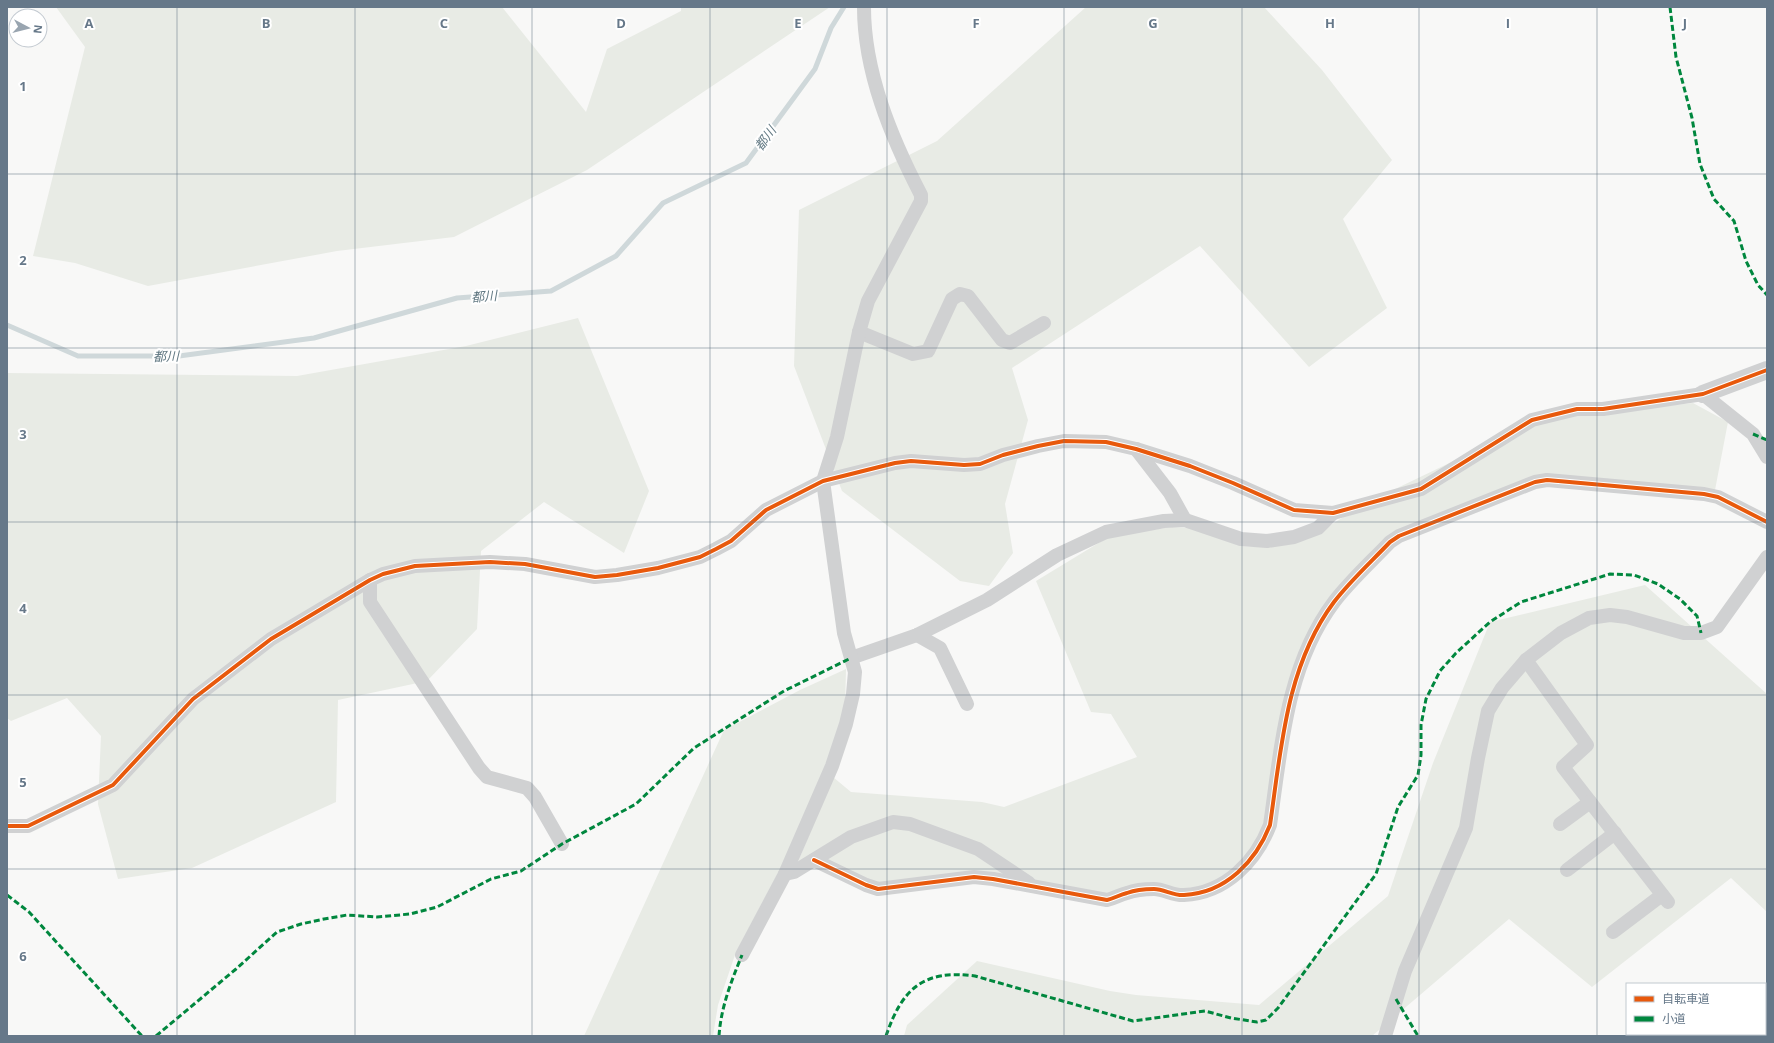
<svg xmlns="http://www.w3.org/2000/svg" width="1774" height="1043" viewBox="0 0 1774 1043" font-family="'Open Sans','Noto Sans JP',sans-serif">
	<rect width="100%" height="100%" fill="#f8f8f7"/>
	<g fill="#e8ebe5">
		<polygon points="56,7 502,7 586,112 607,49 681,11 681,7 830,7 587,170 454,237 337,251 148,286 75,263 33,256 85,47"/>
		<polygon points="1086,7 1264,7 1322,70 1392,160 1343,219 1387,308 1309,367 1200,246 1012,368 1028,420 1005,504 1013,553 989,586 960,581 842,491 794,366 799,210 937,141"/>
		<polygon points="578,318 649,491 624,553 544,502 481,551 477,629 427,681 338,700 336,802 192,868 118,879 98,804 101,736 67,698 11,721 7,718 7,373 297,376 466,346"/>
		<polygon points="1693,403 1728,422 1715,490 1539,475 1396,533 1313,628 1263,829 1251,852 1233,872 1211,885 1187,891 1109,895 1040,884 874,883 823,859 797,864 833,777 851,792 982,802 1004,807 1137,757 1111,714 1091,712 1036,581 1110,536 1172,527 1190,528 1241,546 1260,547 1308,539 1366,503 1539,420"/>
		<polygon points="1645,585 1767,694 1767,912 1731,878 1592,987 1509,919 1372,1036 904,1036 907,1025 977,961 1110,991 1136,995 1259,1005 1388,896 1433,763 1490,622"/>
		<polygon points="846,669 845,709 838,735 794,843 736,952 718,1005 713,1036 584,1036 724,730 800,690"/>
	</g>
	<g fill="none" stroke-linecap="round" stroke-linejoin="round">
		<polyline stroke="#cfd8da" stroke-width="5" points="7,325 78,356 179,356 314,338 457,298 551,291 616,256 663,203 746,163 815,69 831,28 844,7"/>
		<g stroke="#d0d1d2" stroke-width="14">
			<polyline points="859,332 913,354 928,351 952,299 960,294 968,296 1002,340 1010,343 1044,323"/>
			<polyline points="1136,449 1170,493 1185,520"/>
			<polyline points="370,580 370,602 479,768 487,777 527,788 535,797 562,844"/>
			<polyline points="917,635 940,648 967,704"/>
			<polyline points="851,658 917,635 987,600 1057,555 1106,532 1164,521 1185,520 1241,539 1267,541 1294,537 1318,528 1333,513"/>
			<polyline points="1526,660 1587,745 1563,767 1668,902"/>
			<polyline points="1560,824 1590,802"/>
			<polyline points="7,826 28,826 113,785 193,699 271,639 370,580 383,574 415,566 490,562 525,564 595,577 617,575 658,568 700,557 716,549 731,541 766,510 823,481 895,463 911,461 964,465 980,464 1003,455 1038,446 1064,441 1106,442 1136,449 1190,466 1233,483 1294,510 1333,513 1421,489 1532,420 1577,409 1603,409 1703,394 1753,434 1767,457"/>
			<path d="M814 860 866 885 878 889 974 877 993 879 1107 900C1115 898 1119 895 1127 893 1135 890 1146 889 1154 889 1164 889 1174 896 1184 895 1226 893 1256 861 1270 825 1281 750 1286 666 1334 602 1350 581 1371 562 1390 542L1399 536 1535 482 1547 480 1704 494 1718 497 1767 522"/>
			<polyline points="1567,870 1615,833"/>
			<polyline points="785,874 794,872 851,837 893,822 910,824 978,849 1029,883"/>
			<polyline points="1613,932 1662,895"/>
			<path d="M742 955 785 874 832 766 846 724 853 694 855 672 844 633 823 481 837 437 859 332 868 301 921 201V195C891 137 864 72 864 7"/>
			<polyline points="1385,1036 1405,971 1466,828 1478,758 1488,711 1502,688 1526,660 1561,633 1589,618 1610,615 1627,617 1684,633 1701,633 1717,627 1767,557"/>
		</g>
		<polyline stroke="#d0d1d2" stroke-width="18" points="1703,394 1767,370"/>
		<g stroke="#00873e" stroke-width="3" stroke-dasharray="6 3" stroke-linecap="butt">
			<polyline points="1670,7 1676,57 1692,118 1700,164 1714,199 1734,221 1746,261 1758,285 1767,295"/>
			<polyline points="1753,434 1767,440"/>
			<polyline points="7,895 29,912 142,1036"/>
			<polyline points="1396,999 1418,1036"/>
			<polyline points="156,1036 236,969 277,932 301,924 324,919 347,915 377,917 410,914 437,907 491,879 521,871 562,844 636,804 694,748 784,691 851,658"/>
			<path d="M719 1036C721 1007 731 982 742 955"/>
			<path d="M886 1036C902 989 923 969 975 976L1133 1021 1205 1011 1231 1018 1257 1022 1266 1020 1278 1008 1376 874 1398 807 1418 775 1421 755V725L1426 699 1440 671 1456 653 1490 622 1521 602 1610 574 1634 575 1658 584 1680 599 1697 616 1701 633"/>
		</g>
		<defs>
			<g id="cycleway">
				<polyline points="7,826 28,826 113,785 193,699 271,639 370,580 383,574 415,566 490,562 525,564 595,577 617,575 658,568 700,557 716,549 731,541 766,510 823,481 895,463 911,461 964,465 980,464 1003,455 1038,446 1064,441 1106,442 1136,449 1190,466 1233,483 1294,510 1333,513 1421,489 1532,420 1577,409 1603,409 1703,394 1767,370"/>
				<path d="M814 860 866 885 878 889 974 877 993 879 1107 900C1115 898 1119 895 1127 893 1135 890 1146 889 1154 889 1164 889 1174 896 1184 895 1226 893 1256 861 1270 825 1281 750 1286 666 1334 602 1350 581 1371 562 1390 542L1399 536 1535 482 1547 480 1704 494 1718 497 1767 522"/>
			</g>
		</defs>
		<use href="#cycleway" stroke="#fff" stroke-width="6"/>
		<use href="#cycleway" stroke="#e8590c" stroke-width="4"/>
	</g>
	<path fill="none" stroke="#667889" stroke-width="1" stroke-opacity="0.55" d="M177 7V1036M355 7V1036M532 7V1036M710 7V1036M887 7V1036M1064 7V1036M1242 7V1036M1419 7V1036M1597 7V1036M7 174H1767M7 348H1767M7 522H1767M7 695H1767M7 869H1767"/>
	<g text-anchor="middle" stroke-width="4" stroke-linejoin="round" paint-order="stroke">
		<g font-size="13" font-style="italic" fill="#627983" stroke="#fff">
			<text transform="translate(765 138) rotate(-54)" y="5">都川</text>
			<text transform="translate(484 296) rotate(-4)" y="5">都川</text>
			<text transform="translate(166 356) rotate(-1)" y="5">都川</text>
		</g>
	</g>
	<g font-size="13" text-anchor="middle" font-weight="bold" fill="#667889" stroke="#fff" stroke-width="4" stroke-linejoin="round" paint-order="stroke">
		<text x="89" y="28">A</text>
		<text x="266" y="28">B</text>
		<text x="444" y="28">C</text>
		<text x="621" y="28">D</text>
		<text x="798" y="28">E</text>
		<text x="976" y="28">F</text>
		<text x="1153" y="28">G</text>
		<text x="1330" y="28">H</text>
		<text x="1508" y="28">I</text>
		<text x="1685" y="28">J</text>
		<text x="23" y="91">1</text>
		<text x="23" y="265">2</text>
		<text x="23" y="439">3</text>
		<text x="23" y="613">4</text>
		<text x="23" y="787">5</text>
		<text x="23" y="961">6</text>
	</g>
	<rect width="1774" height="1043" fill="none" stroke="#667889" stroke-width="16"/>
	<rect x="1626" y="983" width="140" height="52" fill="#ffffff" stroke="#c2c9d0"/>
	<rect x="1634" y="996" width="20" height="6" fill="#e8590c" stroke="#c2c9d0"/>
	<text x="1662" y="1003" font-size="12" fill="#667889">自転車道</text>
	<rect x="1634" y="1016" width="20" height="6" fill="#00873e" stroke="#c2c9d0"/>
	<text x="1662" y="1023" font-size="12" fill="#667889">小道</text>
	<g transform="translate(28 28) rotate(97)"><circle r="19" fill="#ffffff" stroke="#c2c9d0"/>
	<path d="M0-3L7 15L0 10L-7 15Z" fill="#99a5b0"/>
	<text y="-6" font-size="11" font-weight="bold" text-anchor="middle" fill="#667889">N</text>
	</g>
</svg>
